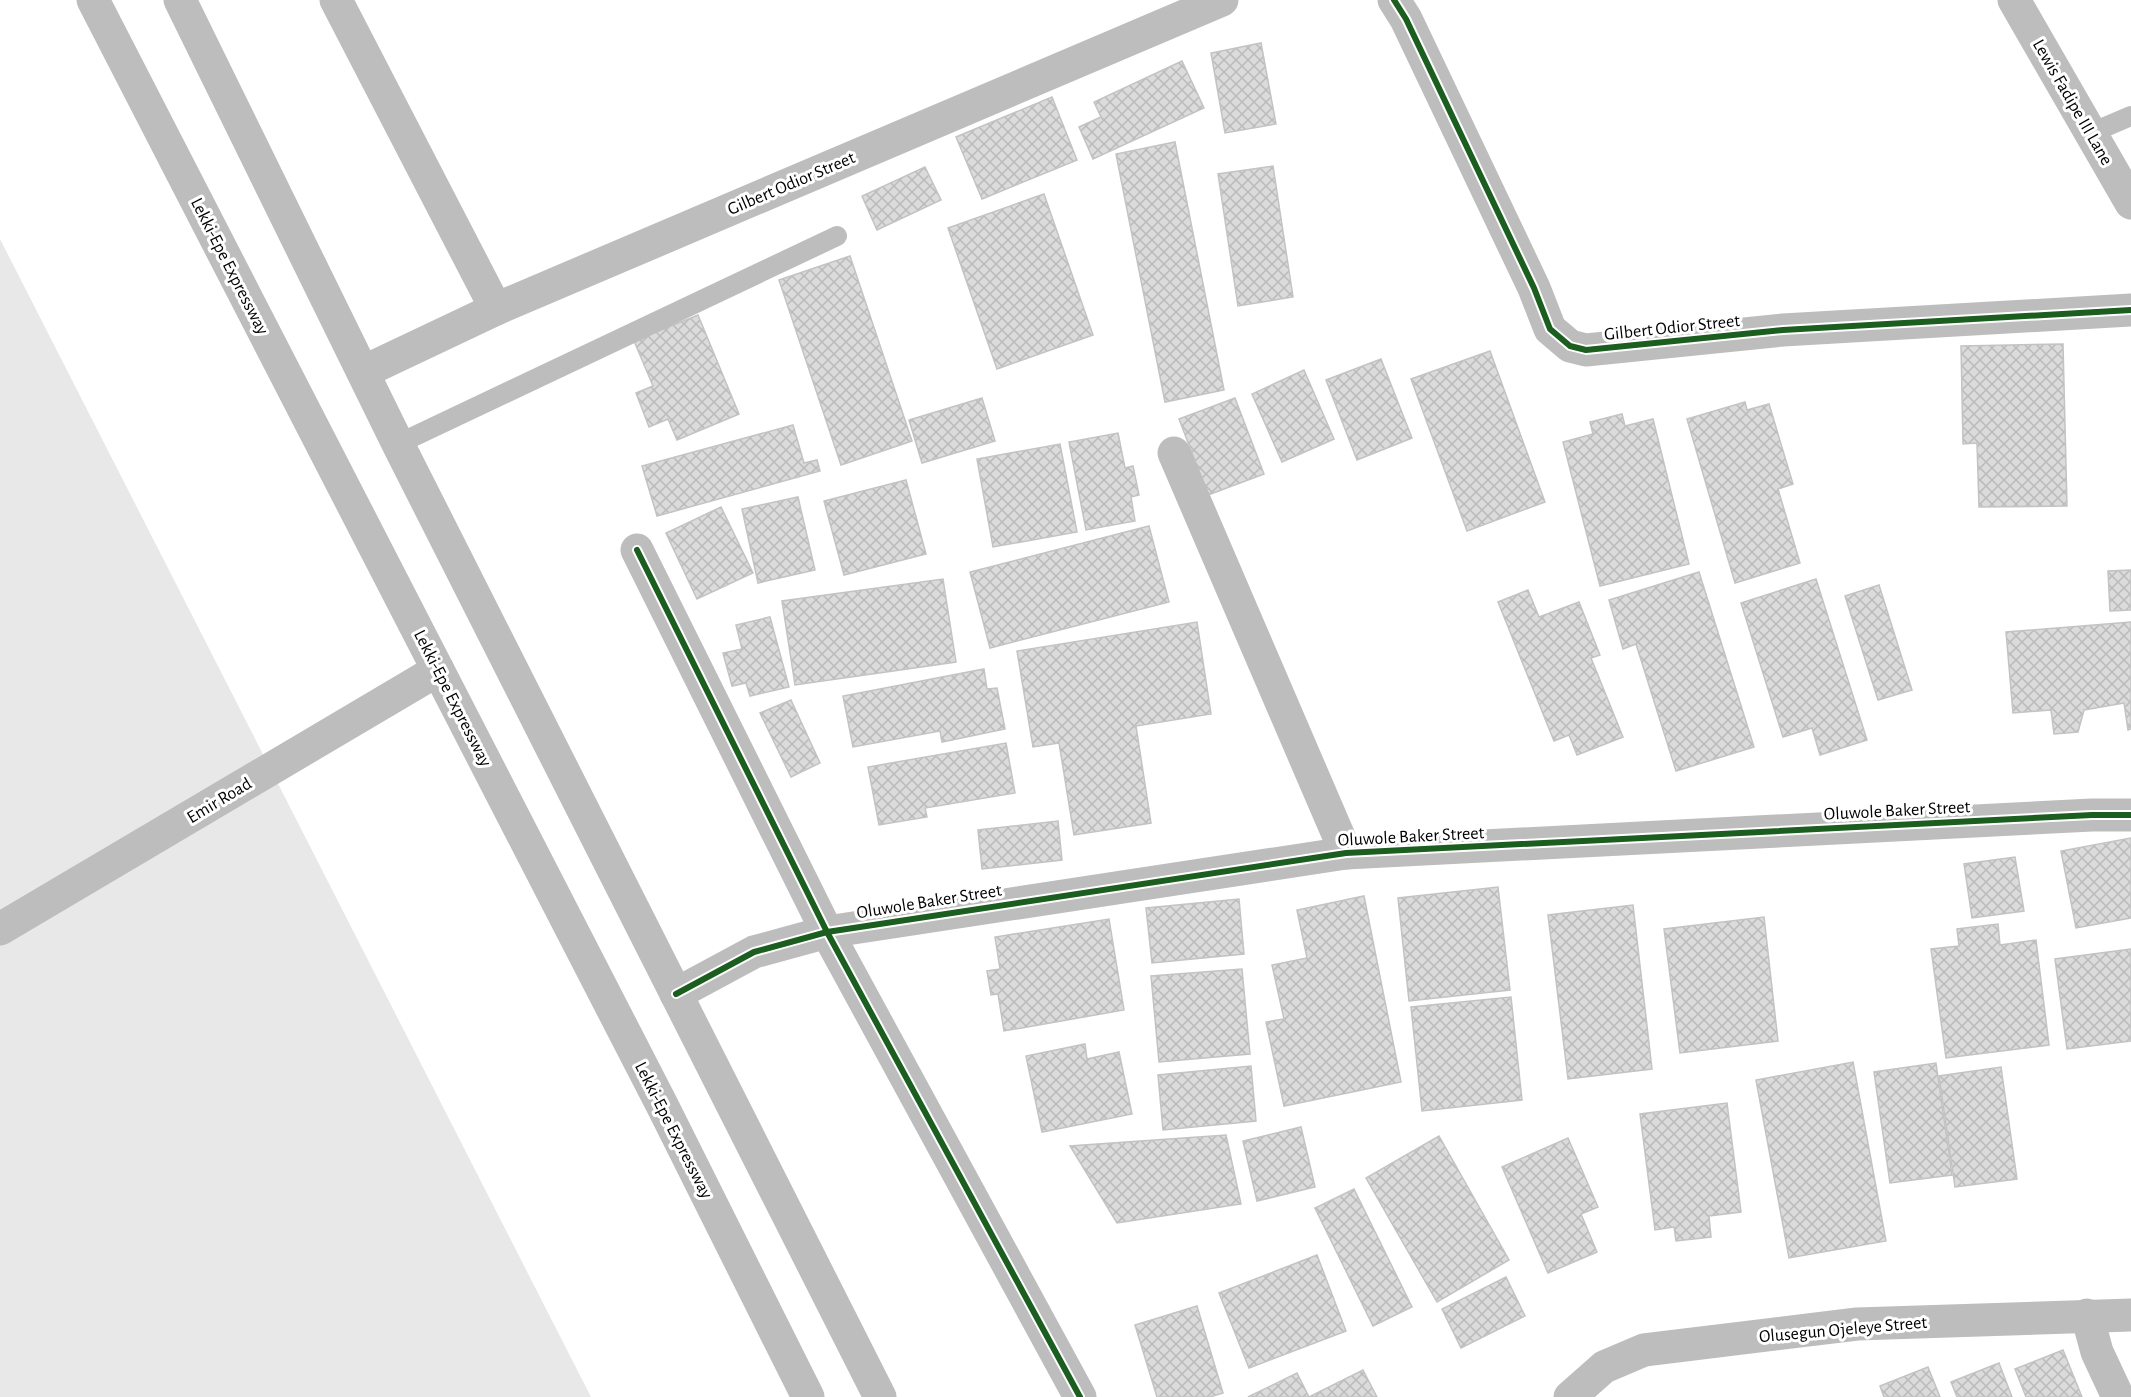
<svg xmlns="http://www.w3.org/2000/svg" width="2131" height="1397" viewBox="0 0 2131 1397" font-family="'Alegreya Sans',sans-serif">
	<defs>
		<pattern id="building-cross-hatch" width="8" height="8" patternUnits="userSpaceOnUse" patternTransform="scale(1.5)"><rect width="8" height="8" fill="#dbdbdb"/><path d="M0 0l8 8M0 8l8-8" fill="none" stroke="#bababa"/></pattern>
	</defs>
	<rect width="100%" height="100%" fill="#fff"/>
	<polygon fill="#e8e8e8" points="0,239 591,1397 0,1397"/>
	<g fill="url(#building-cross-hatch)" stroke="#c3c3c3" stroke-width="1.5">
		<polygon points="1261,43 1276,124 1225,133 1211,53"/>
		<polygon points="1182,61 1204,108 1093,159 1079,127 1101,117 1094,102"/>
		<polygon points="1052,97 1077,160 982,199 956,137"/>
		<polygon points="1175,142 1224,390 1165,402 1116,154"/>
		<polygon points="1273,166 1293,297 1238,306 1218,174"/>
		<polygon points="925,167 941,200 877,230 862,196"/>
		<polygon points="1044,194 1093,335 997,369 948,228"/>
		<polygon points="850,256 912,441 841,465 779,280"/>
		<polygon points="698,315 739,414 677,440 668,419 649,427 636,393 653,386 634,341"/>
		<polygon points="2063,344 2067,506 1979,507 1977,443 1963,444 1961,346"/>
		<polygon points="1490,351 1545,502 1467,531 1411,379"/>
		<polygon points="1381,359 1412,438 1357,460 1326,380"/>
		<polygon points="1304,370 1334,439 1282,462 1252,394"/>
		<polygon points="982,398 995,441 922,463 909,420"/>
		<polygon points="1235,398 1264,474 1208,495 1179,419"/>
		<polygon points="1745,402 1747,410 1769,404 1793,484 1778,489 1800,563 1735,583 1687,419"/>
		<polygon points="1622,414 1625,426 1653,419 1689,564 1600,586 1563,442 1593,434 1590,422"/>
		<polygon points="793,425 804,463 817,460 820,471 657,516 642,466"/>
		<polygon points="1118,433 1125,468 1133,466 1139,495 1131,497 1135,521 1086,530 1069,442"/>
		<polygon points="1060,444 1077,532 993,547 977,459"/>
		<polygon points="906,480 926,554 844,575 824,501"/>
		<polygon points="798,497 815,570 758,583 742,509"/>
		<polygon points="721,507 753,573 697,599 666,533"/>
		<polygon points="1149,526 1169,602 990,648 970,572"/>
		<polygon points="2131,570 2131,610 2110,611 2108,571"/>
		<polygon points="1699,572 1754,747 1676,771 1636,644 1623,649 1609,600"/>
		<polygon points="943,579 956,662 795,685 782,601"/>
		<polygon points="1816,579 1867,740 1820,755 1812,728 1783,737 1741,603"/>
		<polygon points="1879,585 1912,690 1878,700 1845,596"/>
		<polygon points="1528,590 1539,617 1579,602 1600,655 1591,658 1623,737 1577,755 1569,735 1554,741 1498,602"/>
		<polygon points="770,617 789,687 750,696 746,683 732,686 723,653 742,649 736,625"/>
		<polygon points="1197,622 1211,714 1136,726 1151,823 1074,835 1059,743 1033,747 1017,651"/>
		<polygon points="2131,622 2131,729 2128,730 2124,703 2084,710 2078,732 2054,734 2051,710 2013,713 2006,632"/>
		<polygon points="984,669 987,689 997,688 1005,729 942,742 940,731 853,747 843,696"/>
		<polygon points="791,700 820,763 791,777 760,713"/>
		<polygon points="1006,743 1015,793 925,808 927,817 879,825 868,767"/>
		<polygon points="1058,821 1062,860 982,869 978,830"/>
		<polygon points="2131,838 2131,918 2076,928 2061,851"/>
		<polygon points="2015,857 2024,911 1972,918 1964,864"/>
		<polygon points="1498,887 1510,990 1409,1001 1398,898"/>
		<polygon points="1364,896 1401,1082 1284,1106 1266,1022 1284,1019 1272,965 1307,958 1297,910"/>
		<polygon points="1239,899 1244,954 1152,963 1146,908"/>
		<polygon points="1633,905 1652,1069 1568,1079 1548,915"/>
		<polygon points="1764,917 1778,1041 1680,1053 1664,929"/>
		<polygon points="1109,919 1124,1010 1004,1031 998,994 991,995 987,971 1000,969 995,937"/>
		<polygon points="1998,924 2000,945 2036,940 2049,1045 1946,1058 1931,949 1959,946 1957,929"/>
		<polygon points="2131,949 2131,1041 2067,1049 2055,959"/>
		<polygon points="1242,969 1250,1054 1159,1062 1151,976"/>
		<polygon points="1511,997 1522,1100 1422,1111 1411,1007"/>
		<polygon points="1085,1044 1087,1059 1119,1052 1132,1114 1042,1132 1026,1056"/>
		<polygon points="1853,1062 1886,1241 1789,1258 1756,1080"/>
		<polygon points="1936,1063 1952,1175 1890,1183 1874,1072"/>
		<polygon points="1251,1066 1256,1121 1163,1130 1158,1075"/>
		<polygon points="2001,1067 2017,1179 1955,1187 1939,1076"/>
		<polygon points="1727,1103 1741,1212 1709,1216 1711,1237 1676,1241 1674,1227 1655,1230 1640,1114"/>
		<polygon points="1301,1127 1315,1187 1257,1201 1243,1141"/>
		<polygon points="1226,1135 1241,1204 1117,1223 1070,1146"/>
		<polygon points="1439,1136 1509,1260 1437,1302 1366,1178"/>
		<polygon points="1568,1138 1598,1207 1581,1214 1597,1252 1548,1273 1502,1167"/>
		<polygon points="1354,1189 1412,1307 1373,1326 1315,1208"/>
		<polygon points="1317,1255 1346,1331 1249,1368 1219,1293"/>
		<polygon points="1506,1277 1525,1316 1461,1348 1442,1309"/>
		<polygon points="1197,1306 1223,1393 1210,1397 1157,1397 1135,1325"/>
		<polygon points="2063,1350 2082,1397 2026,1397 2015,1369"/>
		<polygon points="1999,1363 2012,1397 1957,1397 1951,1382"/>
		<polygon points="1928,1367 1940,1397 1884,1397 1880,1386"/>
		<polygon points="1363,1370 1377,1397 1248,1397 1297,1373 1309,1397"/>
	</g>
	<g fill="none" stroke-linecap="round" stroke-linejoin="round">
		<g stroke="#bdbdbd" stroke-width="20">
			<polyline points="2091,133 2131,116"/>
			<polyline points="398,444 837,236"/>
		</g>
		<g stroke="#bdbdbd" stroke-width="33">
			<polyline points="336,0 496,309"/>
			<polyline points="1394,0 1406,19 1534,288 1550,329 1570,346 1586,350 1783,330 2131,310"/>
			<polyline points="2014,0 2131,203"/>
			<polyline points="363,372 496,309 1222,0"/>
			<polyline points="1174,453 1346,853"/>
			<polyline points="637,550 827,932 1080,1397"/>
			<polyline points="0,929 438,670"/>
			<polyline points="676,994 754,952 827,932 1346,853 2092,815 2131,815"/>
			<polyline points="2087,1315 2097,1352 2118,1397"/>
			<polyline points="1570,1397 1604,1367 1644,1350 1857,1324 2131,1315"/>
		</g>
		<g stroke="#bdbdbd" stroke-width="33">
			<polyline points="93,0 663,1107 808,1397"/>
			<polyline points="180,0 398,444 880,1397"/>
		</g>
		<defs>
			<g id="cycleway">
				<polyline points="1394,0 1406,19 1534,288 1550,329 1570,346 1586,350 1783,330 2131,310"/>
				<polyline points="637,550 827,932 1080,1397"/>
				<polyline points="676,994 754,952 827,932 1346,853 2092,815 2131,815"/>
			</g>
		</defs>
		<use href="#cycleway" stroke="#fff" stroke-width="10"/>
		<use href="#cycleway" stroke="#1b5e20" stroke-width="6"/>
	</g>
	<g text-anchor="middle" stroke-width="6" stroke-linejoin="round" paint-order="stroke">
		<g font-size="18" fill="#000" stroke="#fff">
			<text transform="translate(2073 102) rotate(60)" y="6">Lewis Fadipe III Lane</text>
			<text transform="translate(791 183) rotate(-23)" y="6">Gilbert Odior Street</text>
			<text transform="translate(230 266) rotate(63)" y="6">Lekki-Epe Expressway</text>
			<text transform="translate(1672 327) rotate(-6)" y="6">Gilbert Odior Street</text>
			<text transform="translate(453 698) rotate(63)" y="6">Lekki-Epe Expressway</text>
			<text transform="translate(219 800) rotate(-31)" y="6">Emir Road</text>
			<text transform="translate(1897 810) rotate(-3)" y="6">Oluwole Baker Street</text>
			<text transform="translate(1411 836) rotate(-3)" y="6">Oluwole Baker Street</text>
			<text transform="translate(929 901) rotate(-9)" y="6">Oluwole Baker Street</text>
			<text transform="translate(674 1130) rotate(63)" y="6">Lekki-Epe Expressway</text>
			<text transform="translate(1843 1329) rotate(-5)" y="6">Olusegun Ojeleye Street</text>
		</g>
	</g>
</svg>
